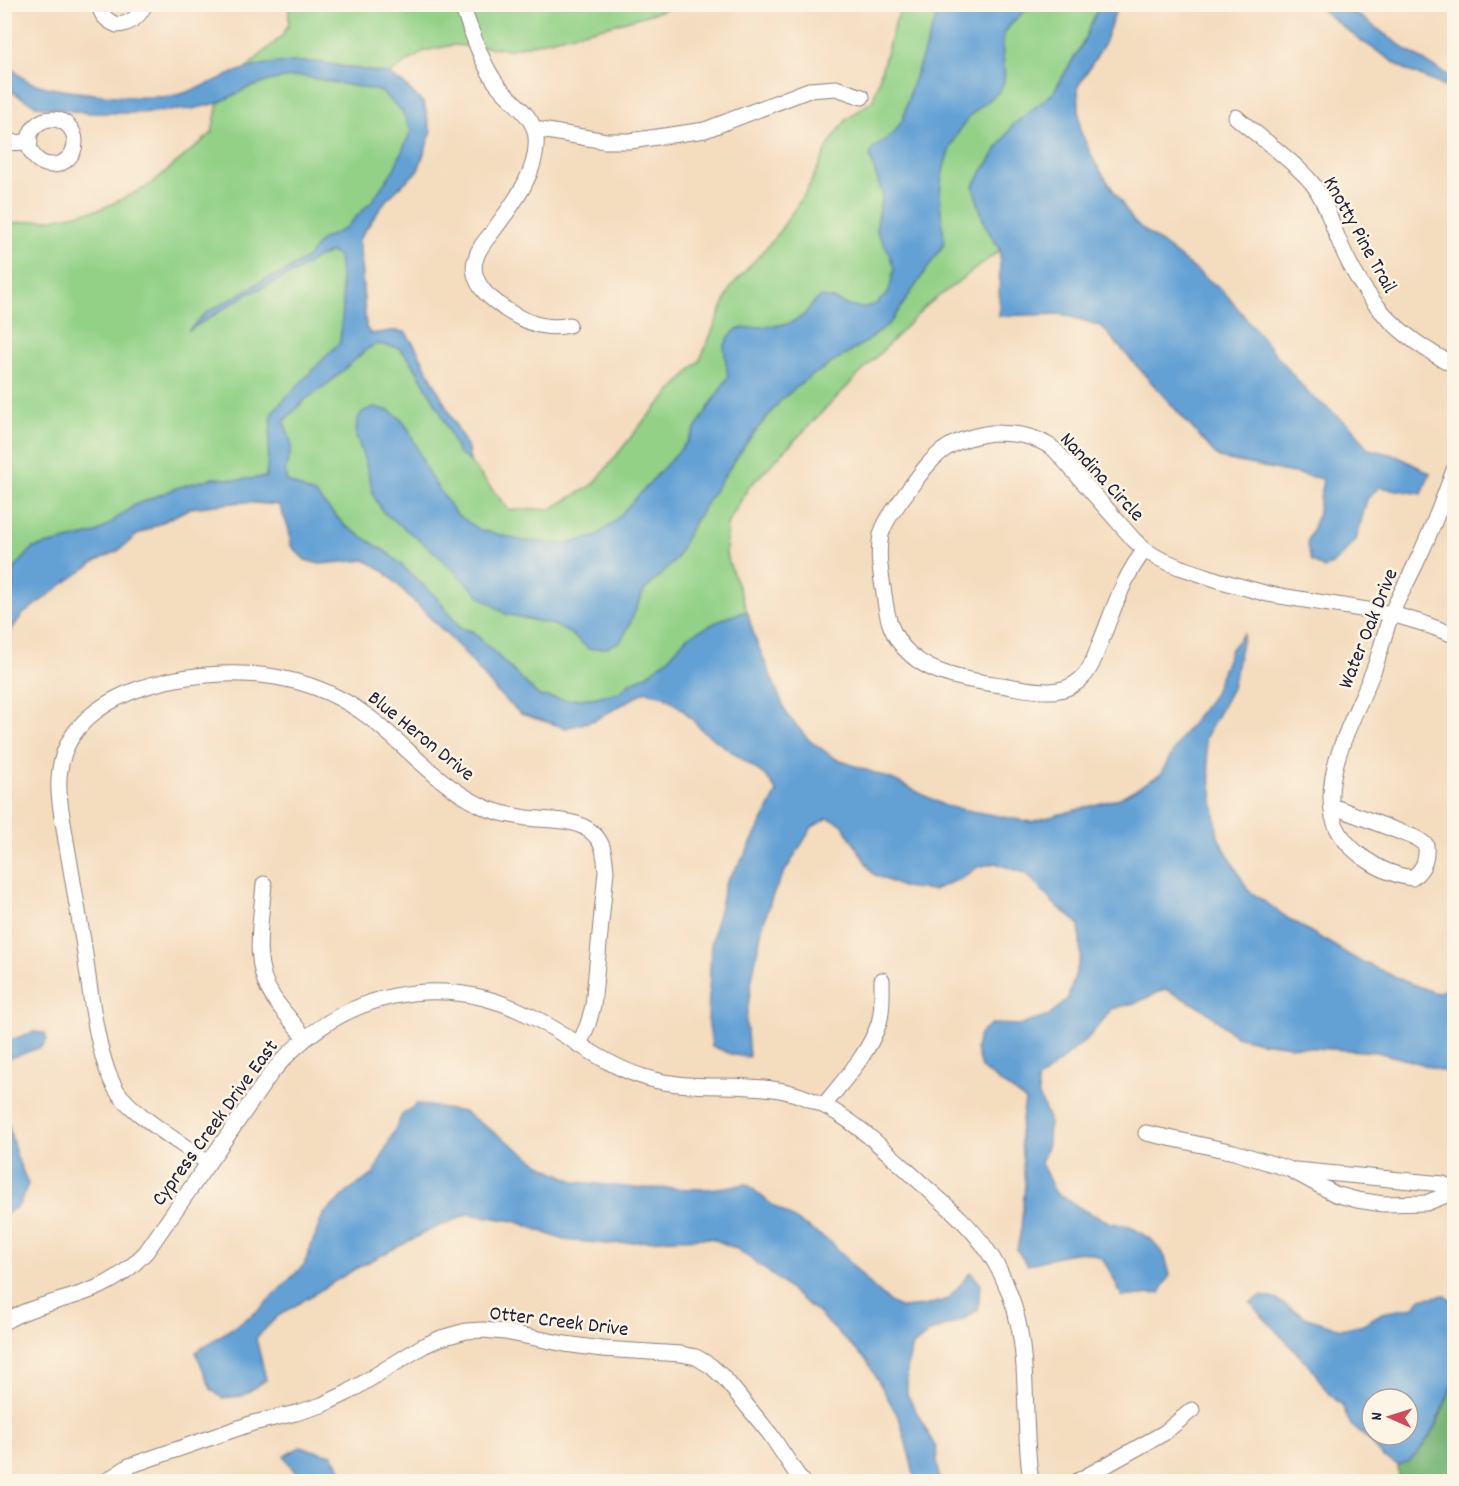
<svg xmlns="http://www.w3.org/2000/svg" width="1459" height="1486" viewBox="0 0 1459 1486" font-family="Dekko,sans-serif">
	<rect width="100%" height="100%" fill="#fcf5e5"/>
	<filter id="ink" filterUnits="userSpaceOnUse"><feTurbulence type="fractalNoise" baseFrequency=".0167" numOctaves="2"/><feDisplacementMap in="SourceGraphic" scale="12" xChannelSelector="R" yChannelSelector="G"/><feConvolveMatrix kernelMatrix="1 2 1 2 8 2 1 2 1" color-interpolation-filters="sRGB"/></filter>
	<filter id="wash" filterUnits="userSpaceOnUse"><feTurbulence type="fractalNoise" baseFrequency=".008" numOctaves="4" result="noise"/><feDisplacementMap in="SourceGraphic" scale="24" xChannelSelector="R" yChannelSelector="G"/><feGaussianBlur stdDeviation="1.35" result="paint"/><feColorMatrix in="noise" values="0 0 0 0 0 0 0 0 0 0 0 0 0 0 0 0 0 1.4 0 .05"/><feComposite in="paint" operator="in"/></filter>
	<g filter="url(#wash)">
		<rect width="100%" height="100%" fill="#f4dcbe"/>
		<polygon fill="#93d187" stroke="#5a7a61" stroke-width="1.5" points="289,5 681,5 612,25 511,49 453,45 424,51 389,74 404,84 424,104 431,133 418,170 386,200 359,239 366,328 371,334 391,331 405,332 416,348 468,449 470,462 509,510 551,509 593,485 643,422 700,360 731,287 775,238 806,192 830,143 846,120 873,100 895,23 903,5 1099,5 1083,43 1053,93 1013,125 973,186 985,225 1000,250 926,306 748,488 727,525 726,554 747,611 725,618 687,637 669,658 647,675 630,683 620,692 592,698 567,700 539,696 472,631 461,628 436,597 388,553 345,526 334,513 266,477 240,480 213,478 135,505 97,533 34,548 14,569 12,595 5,607 5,224 53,219 101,209 147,187 212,133 218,103 246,68 282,36 289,24"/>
		<path fill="#76b374" stroke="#4c6a58" stroke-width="1.5" d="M1454 1382V1481H1399L1398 1465C1420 1457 1433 1434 1442 1412 1446 1403 1448 1391 1454 1382Z"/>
		<g fill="#64a1d5" stroke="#436288" stroke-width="1.5" fill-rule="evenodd">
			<path d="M941 4 1032 5C1023 13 1009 23 1004 35 998 52 1011 74 1000 90 995 97 977 108 969 117 948 143 937 178 941 212 942 223 944 232 944 244L891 322 866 342 808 378 782 399 750 438 716 488 692 526 675 561 644 591 627 630 620 642 605 648 589 649 571 634 554 625 506 614 481 597 432 550 383 512 374 497 366 464 356 435 357 421 362 412 374 407 390 411 400 418 409 430 429 475 456 514 480 530 524 541 565 544 595 537 614 522 687 442 728 377 724 347 729 337 737 329 788 324 803 316 815 301 821 297 833 299 848 306 862 308 876 304 889 292 894 269 889 253 876 230 882 194 870 156 872 150 894 133 903 119 911 88Z"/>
			<polygon points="1099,5 1118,5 1103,46 1078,86 1080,130 1094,161 1134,222 1224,292 1308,393 1353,428 1368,449 1395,455 1430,473 1422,494 1379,487 1367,499 1356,540 1338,560 1324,569 1311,560 1307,543 1317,517 1323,479 1219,458 1101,326 1062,314 999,316 1000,250 985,225 973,186 1013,125 1053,93 1083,43"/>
			<polygon points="1315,5 1340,5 1361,17 1411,53 1446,74 1454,76 1454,90 1406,70 1360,40"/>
			<path d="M294 62H317L388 74 404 84 424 104 431 133 418 170 386 200 359 239 366 328 371 334 391 331 405 332 416 348 468 449 470 462 458 453 440 411 411 361 399 348 377 344 367 349 329 383 305 400 284 421C286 429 293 441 291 448 290 461 282 468 287 481L316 495 345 526 388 553 436 597 460 628 472 631 539 696 567 700 592 698 620 692 630 683 647 675 669 658 687 637 725 618 747 611 754 636 787 715 809 740 836 759 894 780 945 806 1031 822 1120 798 1160 775 1181 738 1213 695 1231 649 1244 633 1232 688 1205 739 1218 837 1248 890 1289 919 1356 959 1404 981 1436 993 1454 986V1075L1419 1063 1377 1052 1300 1047 1260 1042 1236 1036 1202 1008 1165 989 1138 1002 1112 1009 1088 1038 1037 1081 1039 1096 1049 1119 1048 1144 1041 1163 1055 1192 1083 1210 1111 1223 1130 1226 1153 1241 1165 1257 1170 1275 1160 1293 1122 1297C1117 1286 1112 1274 1105 1263 1091 1241 1047 1260 1027 1265L1017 1250 1021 1229 1025 1184 1020 1133 1025 1100 981 1068 976 1049 979 1035 991 1024 1020 1025 1049 1016 1068 998 1081 956 1079 924 1053 903 1027 874 995 863 978 867 962 878 933 890 902 887 873 874 842 824 828 818 812 827 781 878 772 897 762 928 752 978 746 1021 749 1057 733 1055 712 1046 708 1019 711 945 725 884 746 853 777 792 767 777 704 732 682 709 664 696 646 691 595 720 566 728 521 714 498 693 463 651 383 570 365 560 320 564 305 560 291 546 289 529 279 505 241 502 190 508 137 535 119 550 95 562 62 585 22 615 5 639V607L12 595 14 569 33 548 97 533 135 505 179 487 213 478 240 480 266 477 272 412 340 342 343 305 339 257 331 252 316 258 298 271 246 295 188 331 206 313 264 280 283 273 308 257 321 240 344 229 372 201 394 169 411 131 402 111 380 91 300 76 272 80 246 89 218 103 192 109 139 113H88L37 106 5 88V63C13 69 21 78 30 82 57 93 148 101 176 95 204 89 223 75 248 68 263 63 278 63 294 62Z"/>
			<polygon points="33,1032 45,1033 47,1040 41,1047 5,1060 5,1039 14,1039"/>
			<polygon points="417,1104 464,1112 545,1167 576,1182 635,1188 710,1189 747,1184 772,1205 832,1243 872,1286 891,1303 902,1308 925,1306 948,1299 971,1272 980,1284 978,1310 960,1321 930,1332 913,1346 907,1366 907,1394 936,1448 939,1481 916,1481 900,1420 867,1361 818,1313 765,1269 737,1249 711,1238 673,1239 608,1244 564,1240 515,1221 468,1214 430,1230 355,1269 278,1316 256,1338 266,1380 242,1396 222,1398 211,1389 196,1352 258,1311 304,1265 323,1215 352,1188 373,1175 402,1115"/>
			<polygon points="4,1107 16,1155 28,1184 19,1205 5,1215"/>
			<path d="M1445 1295 1454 1303V1382L1432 1432 1417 1454 1408 1462 1398 1465 1383 1458 1370 1441 1351 1425 1342 1405 1328 1393 1313 1370 1250 1303 1261 1296 1275 1299 1307 1318 1341 1329 1364 1324 1382 1313 1414 1307 1419 1299ZM1372 1399H1408V1435H1372Z"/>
			<polygon points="300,1447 332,1455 349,1481 301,1481 284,1456"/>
		</g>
	</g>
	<g filter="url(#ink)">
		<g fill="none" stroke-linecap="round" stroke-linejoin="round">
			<defs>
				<g id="minor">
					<path d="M99 4C101 16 107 21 117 25 131 24 139 17 145 4"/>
					<path d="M461 4C472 31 480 60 496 83 509 101 534 114 536 137 539 170 514 203 496 227 489 237 479 246 476 258 473 265 474 273 477 280 482 293 495 301 505 309 524 322 545 331 569 325"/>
					<path d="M1236 117C1259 137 1293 160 1312 183 1325 200 1331 222 1339 241 1364 301 1397 336 1454 365"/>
					<circle cx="52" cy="142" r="23"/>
					<polyline points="535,129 606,141 630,141 705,130 809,90 836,88 862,97"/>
					<polyline points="4,143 30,142"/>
					<path d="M992 433C1015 433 1036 435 1055 450L1134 540 1145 550C1123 576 1113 612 1100 643 1095 656 1091 670 1081 679 1061 698 1032 690 1007 686 975 681 934 677 910 654 891 637 887 618 884 594 881 574 877 555 881 535 885 520 895 509 904 496 932 458 942 440 992 433Z"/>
					<polyline points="1145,550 1158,558 1179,567 1221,581 1268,594 1392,614 1422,623 1454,635"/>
					<path d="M1332 806 1416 838 1426 845C1427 860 1424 869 1412 878 1381 874 1341 849 1333 817 1322 769 1357 713 1374 669 1381 650 1385 631 1392 612 1400 594 1410 577 1418 559 1432 530 1443 500 1454 470"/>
					<path d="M264 884C261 921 251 964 273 997 282 1011 295 1024 305 1038"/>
					<path d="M824 1105C844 1080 869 1053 879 1023 883 1009 882 994 882 980"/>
					<polyline points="1146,1133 1234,1152 1289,1169 1335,1194 1357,1200 1383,1204 1426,1203 1454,1192"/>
					<path d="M208 1163C183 1144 133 1115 117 1091 96 1059 89 980 83 940 77 907 72 874 66 841 63 818 56 793 60 769 73 681 214 663 285 679 316 685 345 699 370 718 407 746 436 783 478 804 492 812 510 815 526 818 551 821 587 816 601 844 605 852 605 862 606 871L593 1006 588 1024 579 1045"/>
					<polyline points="1295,1170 1443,1184 1454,1189"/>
					<path d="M4 1322C36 1303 69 1301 101 1286 119 1278 133 1266 146 1252L272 1072C339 992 440 968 535 1018 573 1038 605 1066 647 1078 690 1091 736 1082 779 1090 838 1101 878 1144 920 1182 943 1203 969 1223 987 1250 1038 1323 1019 1399 1031 1482"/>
					<polyline points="105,1482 129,1466 253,1423 296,1413 322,1405 347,1393 423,1346 441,1338 466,1331 483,1330 505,1332 565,1344 602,1349 681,1354 696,1357 711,1366 725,1379 770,1434 802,1482"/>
					<polyline points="1076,1482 1164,1433 1192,1410"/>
				</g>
			</defs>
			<use href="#minor" stroke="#8b7f7c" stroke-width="17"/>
			<use href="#minor" stroke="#fff" stroke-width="15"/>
		</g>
	</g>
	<g text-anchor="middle" stroke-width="5" stroke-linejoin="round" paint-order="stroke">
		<g font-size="21" fill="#22223b" stroke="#fcf5e5">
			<text transform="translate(1361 234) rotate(61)" y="7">Knotty Pine Trail</text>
			<text transform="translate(1103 476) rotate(47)" y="7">Nandina Circle</text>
			<text transform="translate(1367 628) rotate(-68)" y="7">Water Oak Drive</text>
			<text transform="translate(422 735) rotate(39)" y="7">Blue Heron Drive</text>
			<text transform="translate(214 1122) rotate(-54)" y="7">Cypress Creek Drive East</text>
			<text transform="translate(559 1320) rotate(7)" y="7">Otter Creek Drive</text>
		</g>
	</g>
	<rect width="1459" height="1486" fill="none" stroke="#fcf5e5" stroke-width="24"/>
	<g transform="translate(1390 1417) rotate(273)"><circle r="28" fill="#fcf5e5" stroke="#a5a1a1" stroke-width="1.5"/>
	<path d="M0-4.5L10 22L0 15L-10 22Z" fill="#d1495b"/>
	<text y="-9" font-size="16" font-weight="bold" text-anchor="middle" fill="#22223b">N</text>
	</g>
</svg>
